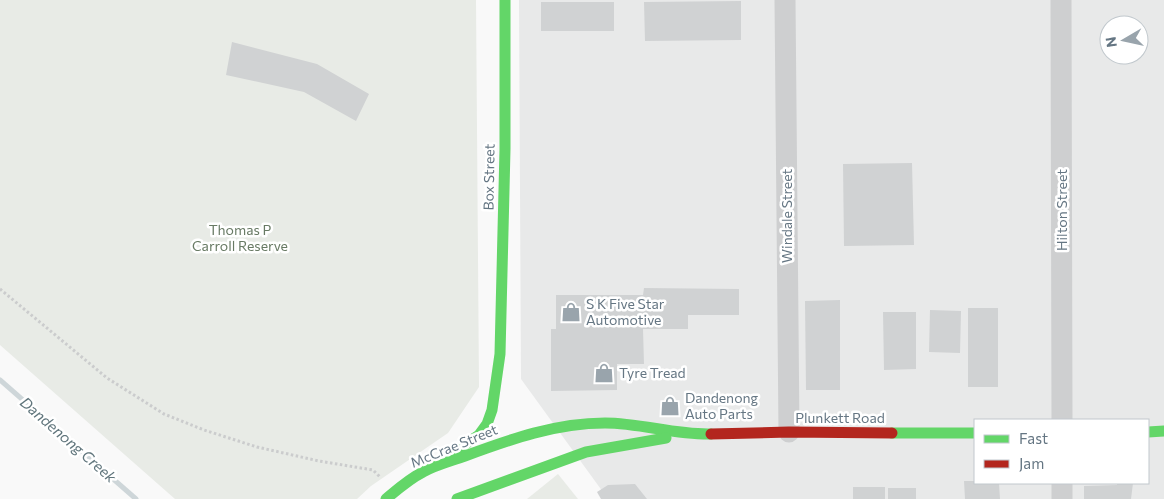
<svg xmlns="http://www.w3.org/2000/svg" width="1164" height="499" viewBox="0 0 1164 499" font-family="Commissioner,sans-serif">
	<rect width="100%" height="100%" fill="#f9f9f9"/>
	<path fill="#e8e9e9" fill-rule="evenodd" d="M519 0H1164V499H608L521 379ZM1109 25H1139V55H1109ZM975 420H1148V483H975Z"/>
	<g fill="#e8ebe6">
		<polygon points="0,0 476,0 479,387 448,433 371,486 357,499 175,499 0,345"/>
		<polygon points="558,474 578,499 527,499"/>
	</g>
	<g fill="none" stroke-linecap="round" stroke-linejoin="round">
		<polyline stroke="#ced6d9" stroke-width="5" points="0,380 136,499"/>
	</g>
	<g fill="#d0d2d3">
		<polygon points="741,1 741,40 645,41 644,2"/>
		<rect x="541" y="2" width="73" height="29"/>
		<polygon points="232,42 317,64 369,94 356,121 304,92 226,75"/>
		<polygon points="912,163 914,245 844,246 843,164"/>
		<polygon points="644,288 739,289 739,315 688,315 688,329 643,329 644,364 617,364 617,390 551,391 551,329 556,329 556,295 643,295"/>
		<polygon points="840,300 840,390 806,390 805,301"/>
		<rect x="968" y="308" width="30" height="79"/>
		<polygon points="930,310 961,311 960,353 929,352"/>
		<polygon points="883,312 916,312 916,369 884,370"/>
		<polygon points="964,481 975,481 975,483 999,483 1000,499 965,499"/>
		<polygon points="1117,483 1133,483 1131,499 1084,499 1084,486 1117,485"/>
		<polygon points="635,484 647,499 601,499 597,492 608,485"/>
		<rect x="853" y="487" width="32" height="12"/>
		<rect x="888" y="488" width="28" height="11"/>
	</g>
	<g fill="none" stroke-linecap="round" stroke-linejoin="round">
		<polyline stroke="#cbcccd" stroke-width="3" stroke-dasharray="2.5 2.5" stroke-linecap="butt" points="0,289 107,378 164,414 204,430 257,447 319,461 373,470 380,477"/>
		<g stroke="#cecfd0" stroke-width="21">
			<polyline points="785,0 789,432"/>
			<polyline points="1061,0 1062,420"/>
			<polyline points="1062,499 1062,483"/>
		</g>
		<g stroke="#63d668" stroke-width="11">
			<polyline points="1148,432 1164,431"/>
			<polyline points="892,433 975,433"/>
			<polyline points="455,451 479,435 487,424 492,410 500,354 505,149 505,0"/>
			<path d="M386 499C398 489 409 479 423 472 435 465 451 461 465 456 511 439 556 423 605 423 641 423 675 435 711 434"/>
			<polyline points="457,499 586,452 666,438"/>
		</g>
		<polyline stroke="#b3261e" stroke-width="11" points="711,434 789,432 892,433"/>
	</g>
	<defs>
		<symbol id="shop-bare" viewBox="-9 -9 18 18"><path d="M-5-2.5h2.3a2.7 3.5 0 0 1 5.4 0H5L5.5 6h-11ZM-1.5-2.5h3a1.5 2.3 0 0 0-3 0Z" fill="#99a4ac" stroke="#fff" stroke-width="2.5" paint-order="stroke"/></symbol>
	</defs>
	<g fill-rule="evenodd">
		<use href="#shop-bare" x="557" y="298" width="28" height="28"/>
		<use href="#shop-bare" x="590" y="359" width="28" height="28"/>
		<use href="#shop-bare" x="656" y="392" width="28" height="28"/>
	</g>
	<g text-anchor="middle" stroke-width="5" stroke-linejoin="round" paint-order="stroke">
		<g font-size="14" fill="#657683" stroke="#fff">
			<text transform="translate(489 177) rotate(-89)" y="5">Box Street</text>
			<text transform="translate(1062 210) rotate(-90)" y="5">Hilton Street</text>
			<text transform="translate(787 216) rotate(-90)" y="5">Windale Street</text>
			<text x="840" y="423">Plunkett Road</text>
			<text transform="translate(454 446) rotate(-22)" y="5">McCrae Street</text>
		</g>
		<g font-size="14" fill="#687a64" stroke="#fff">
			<text x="240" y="235">Thomas P<tspan x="240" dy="16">Carroll Reserve</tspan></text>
		</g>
		<g font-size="14" fill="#657683" stroke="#fff" text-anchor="start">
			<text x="586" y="309">S K Five Star<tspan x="586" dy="16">Automotive</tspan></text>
			<text x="619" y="378">Tyre Tread</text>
			<text x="685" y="403">Dandenong<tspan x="685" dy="16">Auto Parts</tspan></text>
		</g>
		<g font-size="15" font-style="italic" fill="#60757c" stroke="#fff">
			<text transform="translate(68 440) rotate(41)" y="5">Dandenong Creek</text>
		</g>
	</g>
	<rect x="974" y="419" width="175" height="65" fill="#ffffff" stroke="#c1c8cd"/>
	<rect x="984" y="435" width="25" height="8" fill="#63d668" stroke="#c1c8cd"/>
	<text x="1019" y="444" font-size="15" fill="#657683">Fast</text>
	<rect x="984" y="460" width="25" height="8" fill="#b3261e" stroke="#c1c8cd"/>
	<text x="1019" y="469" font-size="15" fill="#657683">Jam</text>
	<g transform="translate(1124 40) rotate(261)"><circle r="24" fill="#ffffff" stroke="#c1c8cd"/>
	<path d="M0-4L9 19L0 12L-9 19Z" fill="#99a4ac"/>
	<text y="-8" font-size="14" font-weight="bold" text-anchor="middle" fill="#657683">N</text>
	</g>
</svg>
